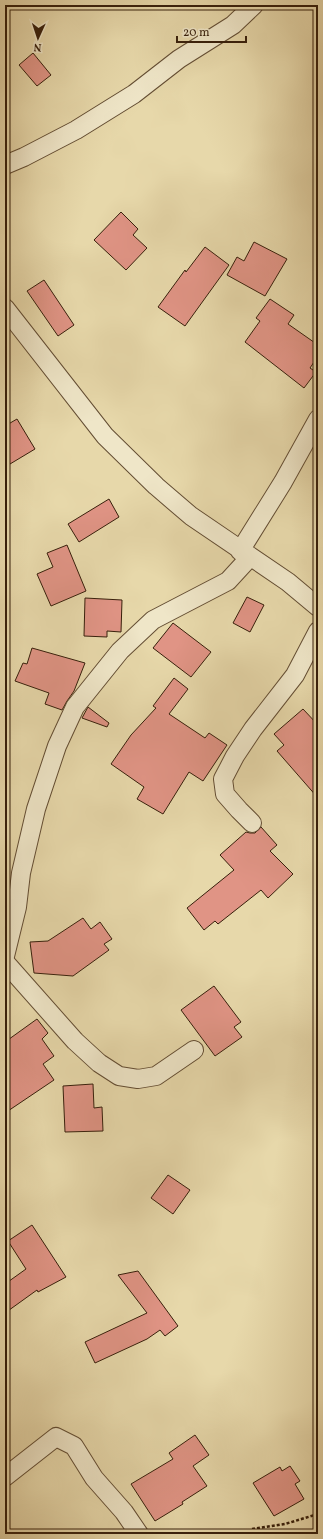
<svg xmlns="http://www.w3.org/2000/svg" width="323" height="1539" viewBox="0 0 323 1539" font-family="Vollkorn,serif">
	<rect width="100%" height="100%" fill="#e7d8aa"/>
	<filter id="stains"><feTurbulence type="fractalNoise" baseFrequency=".005" numOctaves="4"/><feColorMatrix values="0 0 0 0 .2 0 0 0 0 .09 0 0 0 0 .02 0 0 0 .5 -.17"/></filter>
	<radialGradient id="worn" r=".72"><stop offset=".6" stop-color="#630" stop-opacity="0"/><stop offset="1" stop-color="#630" stop-opacity=".3"/></radialGradient>
	<g fill="#e09485" stroke="#371f0b">
		<polygon points="33,53 51,75 37,86 19,65"/>
		<polygon points="121,212 138,229 133,235 147,248 126,270 94,240"/>
		<polygon points="254,242 287,259 265,296 227,275 237,257 244,261"/>
		<polygon points="205,247 229,265 185,326 158,307 185,270 186,272"/>
		<polygon points="44,280 74,325 58,336 27,291"/>
		<polygon points="270,299 294,315 288,324 318,345 318,356 310,368 316,372 304,388 245,342 260,321 256,318"/>
		<polygon points="17,419 35,449 5,467 5,426"/>
		<polygon points="109,499 119,517 79,542 68,524"/>
		<polygon points="67,545 86,591 51,606 37,574 53,567 47,553"/>
		<polygon points="247,597 264,605 250,632 233,623"/>
		<polygon points="85,598 122,600 121,632 107,631 107,637 84,636"/>
		<polygon points="173,623 211,652 191,677 153,648"/>
		<polygon points="32,648 85,663 74,691 67,701 62,710 45,704 49,693 15,681 23,663 27,664"/>
		<polygon points="174,678 188,689 169,714 205,738 209,733 227,745 203,781 189,772 163,814 137,799 144,787 111,764 131,735 156,708 153,706"/>
		<polygon points="88,707 109,723 107,727 82,718"/>
		<polygon points="303,709 318,725 318,798 277,751 284,745 274,734"/>
		<polygon points="261,827 277,845 270,851 293,874 268,898 261,890 218,924 215,921 204,930 187,908 234,870 220,855 246,832 250,833 255,833"/>
		<polygon points="83,918 91,929 100,922 112,939 104,944 109,950 73,976 34,973 30,942 48,941"/>
		<polygon points="214,986 241,1022 234,1027 242,1037 215,1056 181,1010"/>
		<polygon points="37,1019 48,1033 42,1039 54,1056 43,1064 54,1080 5,1113 5,1042"/>
		<polygon points="93,1084 94,1108 102,1107 103,1131 65,1132 63,1086"/>
		<polygon points="168,1175 190,1190 173,1214 151,1198"/>
		<polygon points="32,1225 66,1277 38,1292 37,1290 5,1313 5,1284 26,1269 8,1241"/>
		<polygon points="138,1271 178,1326 165,1336 160,1330 147,1339 95,1363 85,1342 147,1313 118,1275"/>
		<polygon points="195,1435 209,1455 193,1466 207,1486 182,1502 183,1504 155,1521 131,1484 173,1459 169,1453"/>
		<polygon points="290,1466 300,1481 295,1484 304,1499 274,1516 253,1483 280,1467 282,1471"/>
	</g>
	<g fill="none" stroke-linecap="round" stroke-linejoin="round">
		<defs>
			<g id="minor">
				<polyline points="5,165 24,157 76,130 134,94 179,59 233,25 254,5"/>
				<polyline points="5,308 105,436 156,486 191,516 288,582 318,607"/>
				<polyline points="240,551 283,482 318,419"/>
				<polyline points="252,823 239,810 225,794 223,779 235,756 253,729 295,675 318,631"/>
				<polyline points="5,956 17,907 21,873 36,809 57,746 75,707 120,651 153,620 228,581 250,557"/>
				<polyline points="5,962 75,1041 99,1063 119,1076 138,1079 156,1076 194,1050"/>
				<polyline points="5,1477 56,1437 74,1446 94,1478 124,1512 139,1534"/>
			</g>
		</defs>
		<use href="#minor" stroke="#634d33" stroke-width="20"/>
		<polyline stroke="#371f0b" stroke-width="2.5" stroke-dasharray="3 2" stroke-linecap="butt" points="252,1529 285,1524 318,1514"/>
		<use href="#minor" stroke="#efe6c8" stroke-width="18"/>
	</g>
	<rect width="323" height="1539" fill="none" stroke="#e7d8aa" stroke-width="20"/>
	<rect x="6" y="6" width="311" height="1527" fill="none" stroke="#371f0b" stroke-width="2"/>
	<rect x="10" y="10" width="303" height="1519" fill="none" stroke="#371f0b"/>
	<g transform="translate(38 38) rotate(183)" stroke="#efe6c8" stroke-width="3" paint-order="stroke">
	<path d="M0-3L7 15L0 10L-7 15Z" fill="#371f0b"/>
	<text y="-6" font-size="11" font-weight="bold" text-anchor="middle" fill="#371f0b">N</text>
	</g>
	<path d="M177 36v6h69v-6" fill="none" stroke="#371f0b" stroke-width="2"/>
	<text x="183" y="36" font-size="12" fill="#371f0b" stroke="#efe6c8" stroke-width="3" paint-order="stroke">20 m</text>
	<rect width="100%" height="100%" filter="url(#stains)"/>
	<rect width="100%" height="100%" fill="url(#worn)"/>
</svg>
